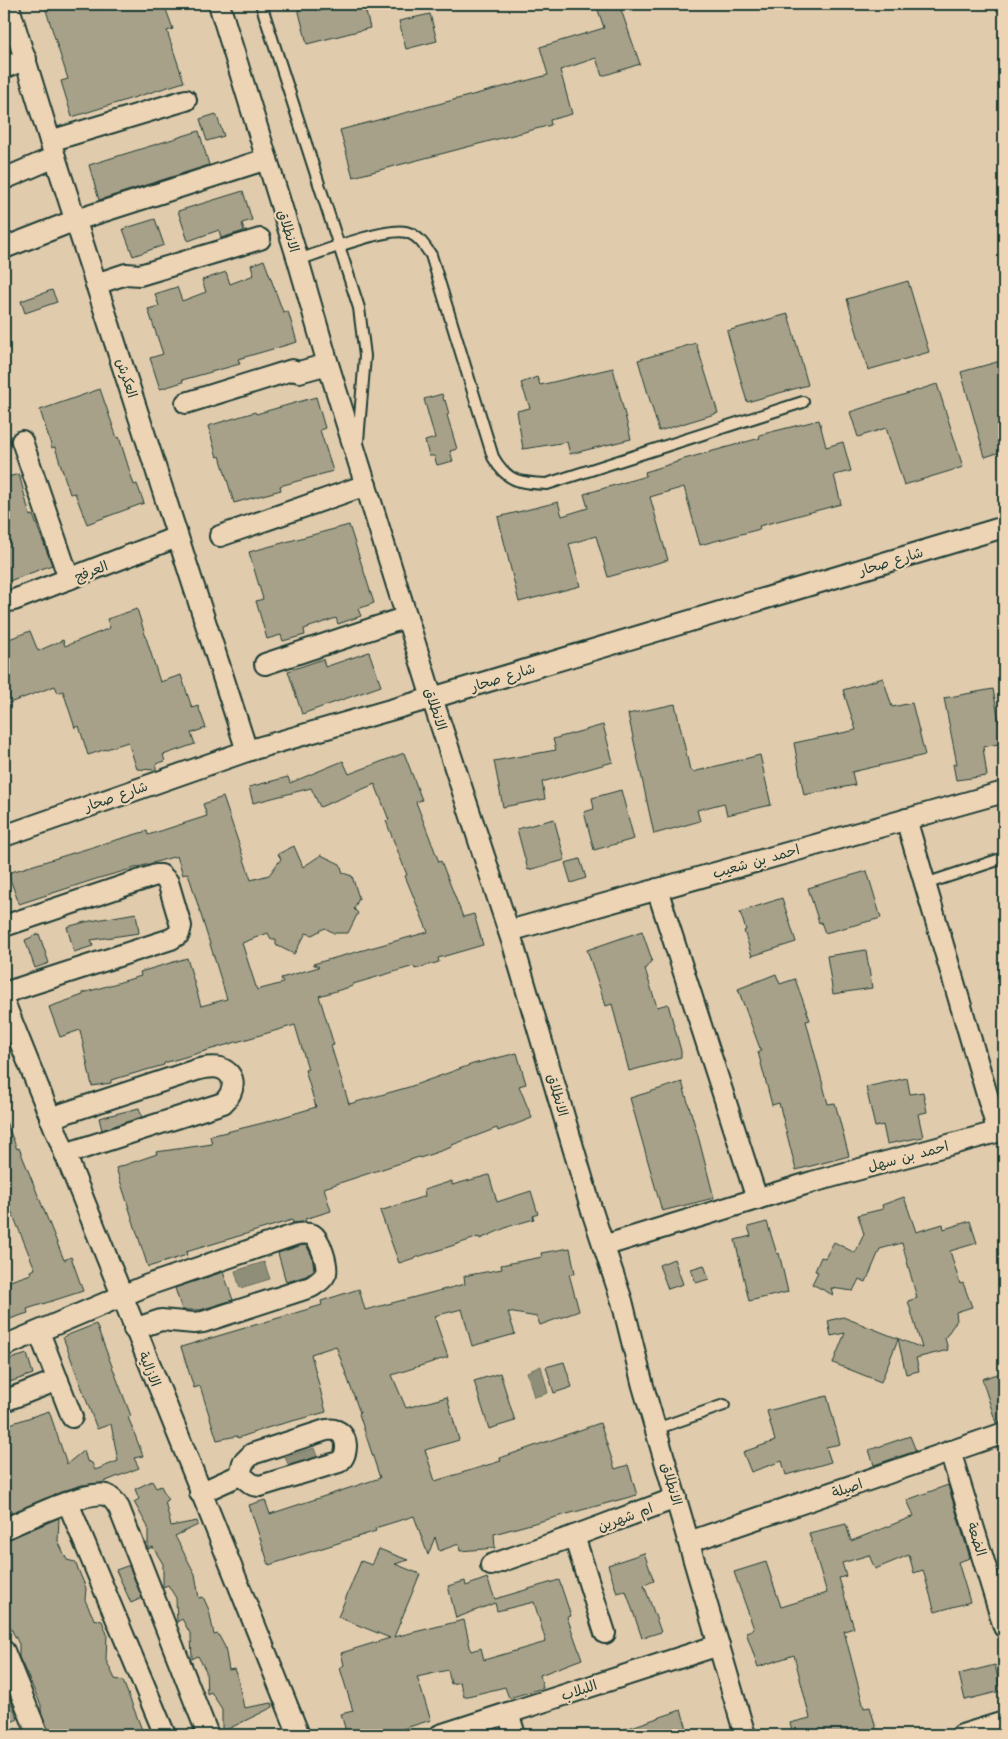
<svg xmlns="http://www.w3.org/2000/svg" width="1008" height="1739" viewBox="0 0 1008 1739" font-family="Kalam,'Playpen Sans Arabic',sans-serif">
	<rect width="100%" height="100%" fill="#e1cbad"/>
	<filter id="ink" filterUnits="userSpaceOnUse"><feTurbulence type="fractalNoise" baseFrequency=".02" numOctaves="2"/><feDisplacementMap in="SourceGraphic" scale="10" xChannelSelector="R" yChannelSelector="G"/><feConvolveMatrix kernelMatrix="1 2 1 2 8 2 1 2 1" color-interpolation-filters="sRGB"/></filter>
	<g filter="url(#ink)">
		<g fill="#8f8f79" stroke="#626e5d">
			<polygon points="264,1262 270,1279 240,1288 235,1271"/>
			<polygon points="541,1366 548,1393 534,1397 527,1372"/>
			<polygon points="314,1448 319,1462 291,1471 285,1457"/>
		</g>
		<g fill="#a7a18a" stroke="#1f3d34">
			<polygon points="44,4 96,4 98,10 114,4 164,4 173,29 167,31 184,82 72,117 61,81 68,79"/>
			<polygon points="297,4 318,4 319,11 347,4 364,4 370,28 307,44"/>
			<polygon points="596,4 619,4 640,64 602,76 596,58 560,70 572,114 550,120 551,125 353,177 340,130 548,75 540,47 604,28"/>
			<polygon points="430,14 437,41 406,49 399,21"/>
			<polygon points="216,114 224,136 207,141 200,119"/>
			<polygon points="199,131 209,165 99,200 89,165"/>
			<polygon points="243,191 252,220 242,223 244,231 221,238 219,230 188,241 178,211"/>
			<polygon points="155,219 164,245 133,256 123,229"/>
			<polygon points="264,260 283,312 288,311 297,342 238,359 240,364 182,380 183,382 160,389 150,358 163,354 148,309 159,306 155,294 177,287 182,301 206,292 202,280 226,272 230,284 254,275 251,265"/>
			<polygon points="908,281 929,352 868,370 847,299"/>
			<polygon points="52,290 57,302 25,313 21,301"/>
			<polygon points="788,314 808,385 747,402 727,331"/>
			<polygon points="696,343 718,413 659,431 638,360"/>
			<polygon points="1004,360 1004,451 985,457 961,372"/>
			<polygon points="613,368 631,439 570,454 567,442 523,449 517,411 530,408 521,383 537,377 540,385"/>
			<polygon points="937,384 963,467 904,485 886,428 858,437 850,412"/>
			<polygon points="100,389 117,438 119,437 134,485 137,484 144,503 87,524 75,493 70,494 55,447 52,448 40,410"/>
			<polygon points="442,394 444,401 445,400 449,414 447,415 457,449 450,451 453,461 437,465 434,456 429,456 425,441 435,438 424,399"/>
			<polygon points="316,397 325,428 320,430 333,471 280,486 281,490 234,503 220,456 217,457 208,426 255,412 256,414"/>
			<polygon points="819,420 826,447 843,442 851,471 834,475 841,504 759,526 760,529 700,545 684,487 650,497 668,560 608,577 596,536 569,544 580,586 519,602 498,517 558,502 562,516 588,508 584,494 646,476 645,472 677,462 677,461 760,438 759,435"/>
			<polygon points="19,474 30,516 33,515 52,565 4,583 4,478"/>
			<polygon points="349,525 374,603 358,609 361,616 338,624 336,618 304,629 305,635 283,641 281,635 267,639 256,601 263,599 249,552"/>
			<polygon points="137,609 160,682 181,675 192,708 198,706 206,728 191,733 195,744 163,755 165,761 156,764 156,770 137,769 128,742 88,755 79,726 75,728 63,691 58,693 55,686 4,705 4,641 30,631 38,651 63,640 65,646 110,628 107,619"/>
			<polygon points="369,652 381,686 302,714 288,671 323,659 325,667"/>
			<polygon points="883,678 892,707 912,703 925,755 852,772 855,785 804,795 794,743 856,730 843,690"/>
			<polygon points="993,689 1003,743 983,747 987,776 956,780 953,764 957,764 944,698"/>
			<polygon points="675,704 690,770 692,770 693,772 760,755 771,805 727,815 724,803 697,810 700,821 654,834 628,714"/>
			<polygon points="603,725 613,762 542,782 545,799 503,807 494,761 556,750 553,739"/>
			<polygon points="404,753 422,800 416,802 439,862 441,861 463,917 474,914 483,945 438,958 439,962 415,969 414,966 353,984 353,986 319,996 334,1045 331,1046 349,1104 409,1087 473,1064 517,1053 526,1084 519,1086 532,1118 498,1131 497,1128 452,1145 452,1147 420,1158 419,1157 324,1188 331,1211 305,1219 306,1222 293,1223 292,1220 186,1252 187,1255 148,1267 116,1168 157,1154 156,1152 212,1144 210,1136 263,1123 316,1107 305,1070 308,1069 295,1025 164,1063 164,1065 111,1080 111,1083 92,1086 80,1030 60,1037 49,1007 83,995 83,993 141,976 140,972 187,958 201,1006 227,999 188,873 183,875 177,856 96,879 19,904 8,873 99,845 147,831 148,835 207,816 203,804 223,797 251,880 269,875 281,859 278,854 294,846 303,867 321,855 340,864 343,873 352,876 359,898 354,909 358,913 348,933 334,933 325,928 312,935 306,933 294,954 276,945 276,939 271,939 268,933 242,943 257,990 283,983 281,978 319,967 313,964 428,932 405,876 407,875 386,821 389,820 375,784 320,807 311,788 253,803 249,787 288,777 290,783 343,761 349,774"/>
			<polygon points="621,790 634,839 594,850 584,812 594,809 592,798"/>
			<polygon points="554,819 565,860 528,870 517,829"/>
			<polygon points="580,859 586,878 571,883 565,863"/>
			<polygon points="867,871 881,918 825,933 821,922 819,923 808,888"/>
			<polygon points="782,898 796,942 752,956 744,931 746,930 740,912"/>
			<polygon points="136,913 139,933 91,940 93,946 74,952 67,927 85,922"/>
			<polygon points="642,931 652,960 645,969 657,1007 668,1004 681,1051 681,1057 629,1071 612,1004 606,1006 587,950"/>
			<polygon points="39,934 49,963 35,968 25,940"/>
			<polygon points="866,950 872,988 833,994 827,956"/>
			<polygon points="776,974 780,984 795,979 810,1020 806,1021 828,1104 835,1103 849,1156 796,1170 779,1103 772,1105 758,1052 761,1051 738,989"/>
			<polygon points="907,1078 910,1094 923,1092 927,1112 918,1114 923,1137 887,1144 883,1125 875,1127 866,1087"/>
			<polygon points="682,1082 698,1136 714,1198 662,1211 630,1098"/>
			<polygon points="139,1108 142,1117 102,1130 99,1118"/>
			<polygon points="4,1117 17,1149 19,1148 64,1260 71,1257 83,1291 27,1309 28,1313 4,1321 4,1283 31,1274 30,1271 35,1269 4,1193"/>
			<polygon points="489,1175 497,1202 531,1191 538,1214 533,1216 534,1219 510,1226 480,1239 479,1237 399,1263 380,1211 425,1196 424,1190 452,1181 452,1185"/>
			<polygon points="904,1197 916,1232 943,1224 944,1229 970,1221 977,1243 950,1251 960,1284 963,1283 972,1307 956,1312 957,1320 945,1338 948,1350 916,1358 919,1371 906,1374 898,1339 881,1382 833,1363 845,1333 831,1336 828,1321 843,1317 922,1348 908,1301 917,1298 902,1243 880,1249 866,1282 859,1279 853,1291 831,1288 833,1295 812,1284 818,1272 815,1271 821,1257 825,1258 834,1242 855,1253 864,1234 858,1215 883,1209 882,1205"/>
			<polygon points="767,1222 777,1254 779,1253 788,1292 749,1301 735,1240 751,1236 748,1227"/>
			<polygon points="306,1245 312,1256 314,1270 306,1276 286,1282 278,1253 300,1246"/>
			<polygon points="570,1248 575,1273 569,1274 579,1311 540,1325 537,1317 508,1312 515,1334 472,1346 462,1309 434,1316 448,1357 392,1375 406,1408 447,1397 459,1440 425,1450 435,1481 501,1461 500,1458 600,1423 615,1469 628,1465 637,1495 494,1534 495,1548 460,1551 459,1544 439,1551 435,1537 428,1555 414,1516 375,1528 376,1531 269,1565 249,1505 265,1500 270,1514 380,1478 359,1414 360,1413 336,1346 311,1354 326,1412 270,1427 238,1438 237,1436 217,1440 200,1386 194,1388 181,1347 322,1305 321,1301 359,1289 365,1310 465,1284 464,1276 502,1269 501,1265 542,1257 541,1253"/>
			<polygon points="674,1259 683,1284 668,1289 659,1265"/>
			<polygon points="704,1265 709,1279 696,1283 691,1269"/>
			<polygon points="223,1272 233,1300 200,1310 182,1310 175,1288"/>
			<polygon points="96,1324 131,1416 128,1417 143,1456 134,1458 139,1468 101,1483 82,1485 66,1490 4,1516 4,1426 49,1411 67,1464 84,1450 87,1461 92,1463 95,1470 118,1461 111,1424 97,1429 63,1337"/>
			<polygon points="27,1354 33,1374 4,1384 4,1361"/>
			<polygon points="564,1362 572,1387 554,1393 546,1367"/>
			<polygon points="1004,1372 1004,1421 996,1423 982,1379"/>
			<polygon points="500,1373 515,1421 489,1429 474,1381"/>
			<polygon points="827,1396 840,1444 826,1447 831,1462 786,1475 782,1461 751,1472 743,1452 775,1441 767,1411"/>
			<polygon points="910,1436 916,1451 874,1465 869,1450"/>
			<polygon points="152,1481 156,1488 161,1486 168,1500 165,1501 171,1526 197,1521 198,1525 175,1536 195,1574 199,1598 203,1597 209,1610 214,1635 218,1634 225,1647 229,1670 234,1669 238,1679 244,1708 272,1703 273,1707 222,1732 222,1709 211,1692 207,1694 206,1671 198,1656 192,1659 191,1635 182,1619 177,1622 176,1598 168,1585 163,1587 163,1564 153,1547 148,1549 148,1527 134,1502 139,1499 135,1489"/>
			<polygon points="948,1485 970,1558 958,1562 970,1602 935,1612 923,1570 914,1573 909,1555 875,1569 869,1555 842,1563 846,1576 839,1578 854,1628 844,1631 864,1708 870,1707 878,1735 793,1735 790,1723 810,1718 794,1655 758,1667 746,1632 754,1629 734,1572 766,1562 781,1607 827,1593 809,1533 846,1524 851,1541 914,1516 907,1500"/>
			<polygon points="59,1518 58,1541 67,1560 75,1562 86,1588 85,1600 94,1619 102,1621 107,1634 106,1660 115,1679 123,1681 144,1735 50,1735 41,1711 41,1705 19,1657 19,1644 9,1625 4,1624 4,1541"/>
			<polygon points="379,1549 408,1560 395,1564 420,1574 394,1637 464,1620 471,1651 481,1648 484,1660 546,1642 534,1602 497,1611 495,1603 456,1618 448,1586 465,1581 466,1586 487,1578 495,1599 559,1580 571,1616 567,1617 582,1659 540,1675 543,1688 509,1698 505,1687 464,1697 460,1682 451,1684 448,1670 417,1677 431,1720 396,1731 397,1735 347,1735 341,1714 353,1711 340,1668 344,1665 341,1653 390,1638 338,1617 361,1561 372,1565"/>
			<polygon points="644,1553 654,1581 644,1585 661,1632 642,1638 626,1591 617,1593 608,1565"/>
			<polygon points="127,1566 129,1566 142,1598 131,1603 116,1570"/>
			<polygon points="995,1665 1001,1691 965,1700 959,1674"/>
			<polygon points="4,1684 18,1719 4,1725"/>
			<polygon points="681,1710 689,1735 614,1735 614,1733"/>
		</g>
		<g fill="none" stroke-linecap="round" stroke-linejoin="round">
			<defs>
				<g id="service">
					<polyline points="261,4 359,308 365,356 358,441"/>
					<path d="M298 260C319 253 386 227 406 232 418 235 424 245 431 255L493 457C507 482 520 483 547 484L803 402"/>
					<polyline points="925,884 1004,858"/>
					<polyline points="656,1429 724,1405"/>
				</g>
				<g id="minor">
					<polyline points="8,4 55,157 247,751"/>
					<polyline points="219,4 298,260 328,364 432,698 513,944 591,1208 622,1301 643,1386 745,1735"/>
					<polyline points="4,68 26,59"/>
					<polyline points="50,141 186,100"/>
					<polyline points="4,179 55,157"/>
					<polyline points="4,248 76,220 267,159"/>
					<polyline points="96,284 126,274 140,275 260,239"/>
					<polyline points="186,403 292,370 299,372 328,364"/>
					<polyline points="22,441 69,579"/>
					<polyline points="220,536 366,485"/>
					<polyline points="4,602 14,600 177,537"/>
					<polyline points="265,664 407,617"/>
					<polyline points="906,819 998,1132"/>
					<polyline points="4,836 247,751 432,698 1004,527"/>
					<polyline points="657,889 757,1199"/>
					<polyline points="4,926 156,875 161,875 168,882 181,926 179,934 171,939 4,993"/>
					<polyline points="509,931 1004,792"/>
					<polyline points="4,1002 299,1735"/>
					<path d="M50 1118 196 1070C204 1068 212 1066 220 1068 239 1075 234 1093 223 1103L65 1154"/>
					<polyline points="603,1246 812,1182 1004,1130"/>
					<polyline points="39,1332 72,1417"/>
					<path d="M4 1346 148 1285 297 1234C303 1233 308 1233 313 1235 320 1239 328 1265 326 1273 323 1280 317 1283 311 1287L203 1322 194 1323 161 1320 134 1329"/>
					<polyline points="4,1401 58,1380"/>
					<polyline points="950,1451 1004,1627"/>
					<path d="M200 1493 240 1475 243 1463 252 1454 326 1430C328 1430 331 1429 334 1430 349 1433 349 1455 339 1462L260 1486 253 1485 240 1475"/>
					<polyline points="68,1503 165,1735"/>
					<path d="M4 1529C25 1520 85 1490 106 1495 112 1497 116 1503 119 1508L208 1735"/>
					<polyline points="574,1536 605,1633"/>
					<polyline points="689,1542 1004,1433"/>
					<polyline points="491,1565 574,1536 676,1498"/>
					<polyline points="4,1651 38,1735"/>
					<polyline points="508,1713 515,1735"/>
					<polyline points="440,1735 719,1645"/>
					<polyline points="962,1735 1004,1722"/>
				</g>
			</defs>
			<use href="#service" stroke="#1f3d34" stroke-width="14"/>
			<use href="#minor" stroke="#1f3d34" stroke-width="24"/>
			<use href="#service" stroke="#edd4b5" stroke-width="10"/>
			<use href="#minor" stroke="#edd4b5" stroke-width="20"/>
		</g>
	</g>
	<g text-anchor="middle" stroke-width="4.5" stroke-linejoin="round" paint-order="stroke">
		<g font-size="14" fill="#1f3d34" stroke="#edd4b5">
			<text transform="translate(289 231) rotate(73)" y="5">الانطلاق</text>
			<text transform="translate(127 378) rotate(72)" y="5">العكرش</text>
			<text transform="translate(891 561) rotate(-17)" y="5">شارع صحار</text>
			<text transform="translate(91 571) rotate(-21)" y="5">العرفج</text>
			<text transform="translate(503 677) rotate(-17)" y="5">شارع صحار</text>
			<text transform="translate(436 709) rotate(72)" y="5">الانطلاق</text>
			<text transform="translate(116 796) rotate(-19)" y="5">شارع صحار</text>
			<text transform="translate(756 861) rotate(-16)" y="5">احمد بن شعيب</text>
			<text transform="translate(558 1095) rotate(74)" y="5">الانطلاق</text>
			<text transform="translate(908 1156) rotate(-15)" y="5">احمد بن سهل</text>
			<text transform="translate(150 1369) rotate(68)" y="5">الازالية</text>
			<text transform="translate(672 1484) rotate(74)" y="5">الانطلاق</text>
			<text transform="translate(847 1488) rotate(-19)" y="5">اصيلة</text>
			<text transform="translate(625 1517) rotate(-20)" y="5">ام شهرين</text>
			<text transform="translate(977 1539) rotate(73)" y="5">الضعة</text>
			<text transform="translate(579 1690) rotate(-18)" y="5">اللبلاب</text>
		</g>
	</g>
	<rect width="1008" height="1739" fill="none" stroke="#edd4b5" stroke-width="20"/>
	<rect x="10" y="10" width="988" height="1719" fill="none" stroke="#1f3d34" stroke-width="2" filter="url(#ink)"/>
</svg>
